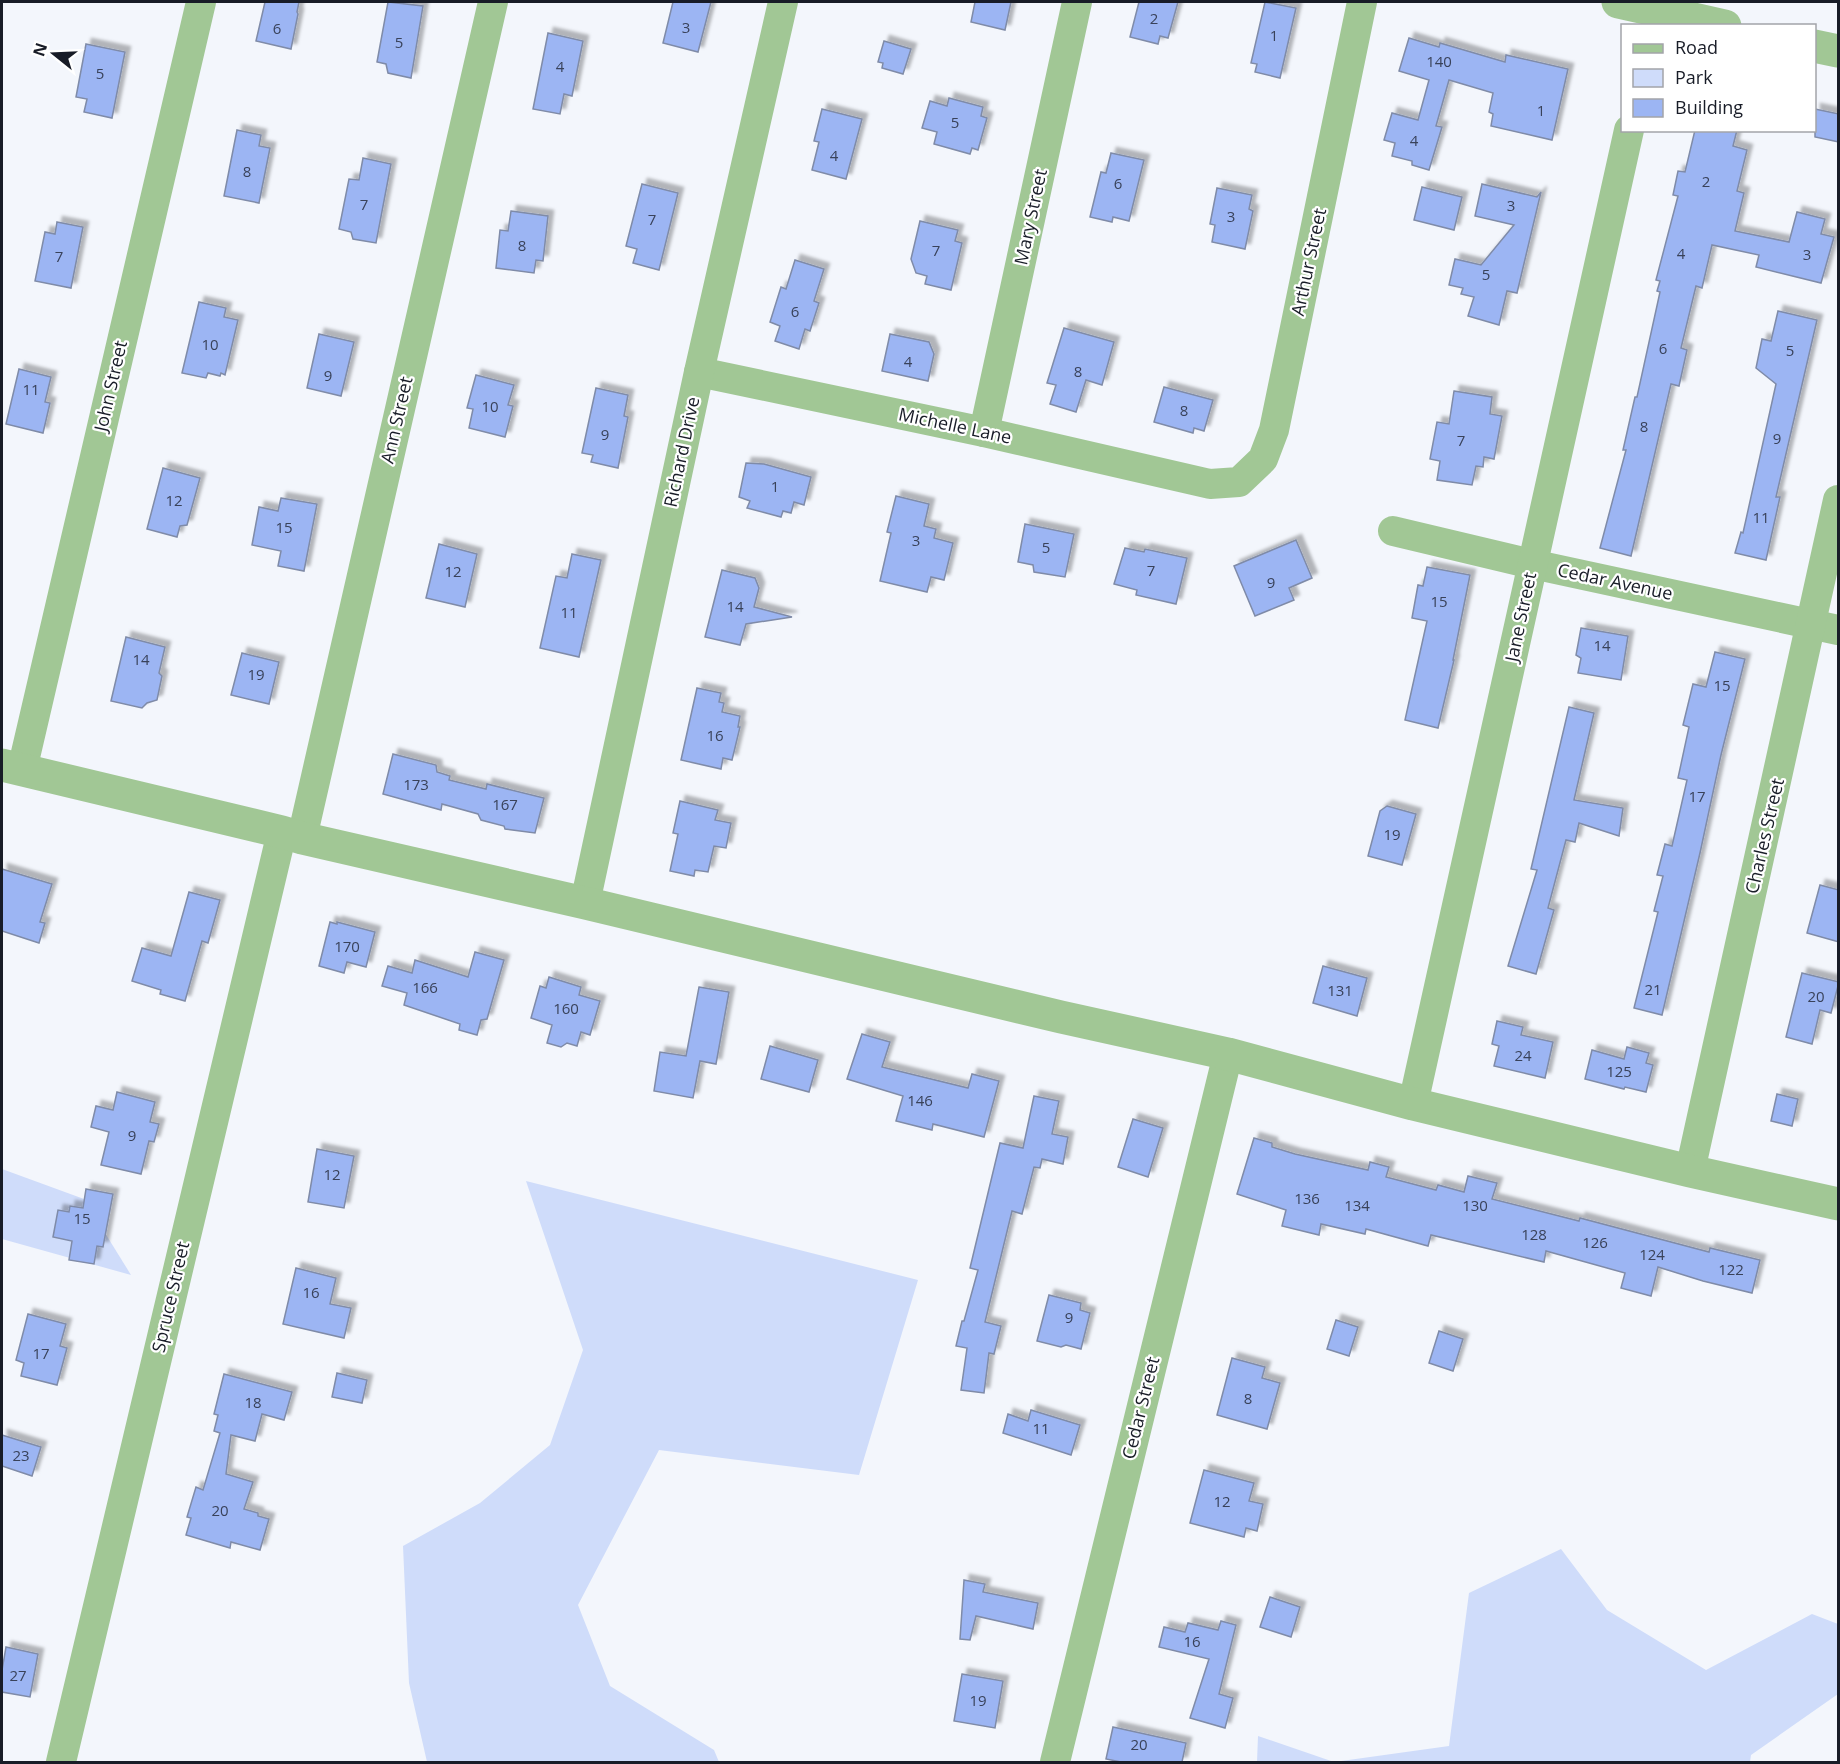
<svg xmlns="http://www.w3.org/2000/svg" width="1840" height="1764" viewBox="0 0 1840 1764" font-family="'Open Sans',sans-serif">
	<defs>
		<filter id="shadow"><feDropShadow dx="5.5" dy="-5.5" stdDeviation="1.5" flood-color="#0004"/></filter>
	</defs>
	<rect width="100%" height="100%" fill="#f3f6fc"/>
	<g fill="#cfdcfa">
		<polygon points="2,1169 84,1199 131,1275 2,1239"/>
		<polygon points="526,1181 918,1280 859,1475 659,1450 578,1605 610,1686 714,1750 719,1762 427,1762 409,1683 403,1546 480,1503 550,1445 583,1350"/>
		<polygon points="1561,1549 1607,1610 1706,1670 1812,1614 1838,1624 1838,1694 1751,1755 1750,1762 1257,1762 1258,1736 1334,1762 1449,1746 1469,1593"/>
	</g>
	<g fill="#9cb5f3" stroke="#7f8ba8" stroke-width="1.5" filter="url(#shadow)">
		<polygon points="265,2 299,2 297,12 298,14 291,49 256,41"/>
		<polygon points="388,2 423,6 411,78 388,73 386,64 377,62"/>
		<polygon points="673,2 711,2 698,52 663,43"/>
		<polygon points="975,2 1011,2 1005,30 971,22"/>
		<polygon points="1139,2 1178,2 1168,38 1160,36 1158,44 1130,37"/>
		<polygon points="1265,2 1296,8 1280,78 1255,72 1257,64 1251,63"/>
		<polygon points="548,33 583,41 572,96 564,94 560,114 533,109"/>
		<polygon points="1409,38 1439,47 1440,43 1505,62 1506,55 1568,69 1552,140 1491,126 1493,114 1489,112 1493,93 1449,80 1436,126 1442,127 1429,170 1412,165 1412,161 1392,156 1395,143 1384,140 1392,113 1418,120 1429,80 1399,71"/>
		<polygon points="884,41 911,49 903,74 882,68 883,63 878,62"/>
		<polygon points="86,44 125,52 112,118 84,112 87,99 76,97"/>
		<polygon points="949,98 983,107 981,116 987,118 978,150 972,148 970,154 934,144 937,132 922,128 930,101 947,106"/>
		<polygon points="822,109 862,119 846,179 812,170 819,142 814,141"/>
		<polygon points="1815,109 1839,114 1839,142 1815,137"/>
		<polygon points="237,130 261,135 259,146 270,148 259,203 224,196"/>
		<polygon points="1695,130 1737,130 1733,146 1747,150 1737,191 1744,193 1735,231 1789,242 1797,212 1825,219 1821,234 1834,237 1821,283 1756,267 1759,255 1712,245 1702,288 1696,286 1681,348 1687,350 1679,386 1671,384 1631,556 1600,548 1626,450 1623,450 1635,397 1637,397 1660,292 1657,291 1660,281 1656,280 1678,196 1673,195 1678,171 1685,172"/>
		<polygon points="1111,153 1144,160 1129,221 1113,217 1112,222 1090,217 1101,172 1106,173"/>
		<polygon points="363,158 391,164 376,243 353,239 351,232 339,229 349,179 359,180"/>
		<polygon points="642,184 678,193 659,270 633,263 637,249 626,246"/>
		<polygon points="1482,184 1537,197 1541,192 1517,293 1507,291 1499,325 1468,316 1474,297 1461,294 1463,288 1449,285 1455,259 1481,265 1514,225 1475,216"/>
		<polygon points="1422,187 1462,197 1454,230 1414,220"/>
		<polygon points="1217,188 1252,195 1249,209 1253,211 1245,249 1212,242 1215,225 1210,224"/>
		<polygon points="511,211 548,216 543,261 536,260 534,273 496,268 500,230 508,231"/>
		<polygon points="920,221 958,230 955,241 962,243 951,290 925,284 927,276 916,273 911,259"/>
		<polygon points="57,222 83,227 71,288 35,281 45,232 55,234"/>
		<polygon points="795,260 824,269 814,301 819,303 810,331 805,329 799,349 775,341 780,326 770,322 781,287 786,289"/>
		<polygon points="199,302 226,308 224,317 238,320 225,375 221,373 220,376 208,373 206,378 182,373"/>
		<polygon points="1778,311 1817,320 1776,497 1780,497 1766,560 1735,553 1741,532 1743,533 1776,384 1756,368 1762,339 1771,341"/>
		<polygon points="1064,328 1114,342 1102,385 1086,380 1076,412 1050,404 1056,385 1047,383"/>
		<polygon points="319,334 354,342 341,396 307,388"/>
		<polygon points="890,334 929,342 934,354 928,381 882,371"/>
		<polygon points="19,369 51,377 45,402 50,403 43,433 6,424"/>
		<polygon points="476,375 514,385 508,405 513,406 505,437 469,428 473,409 467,408"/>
		<polygon points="1164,387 1213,400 1204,431 1194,428 1193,433 1154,422"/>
		<polygon points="596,388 628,395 624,416 628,417 618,468 591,462 593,455 582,453"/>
		<polygon points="1454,391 1492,397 1490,414 1502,416 1494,459 1484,457 1483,467 1476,466 1472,485 1437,480 1440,461 1430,459 1437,422 1449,424"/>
		<polygon points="746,463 764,464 811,477 804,505 794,502 791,513 783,511 781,517 747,508 750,501 739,497"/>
		<polygon points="163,468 200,478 187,525 180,526 177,537 147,529"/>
		<polygon points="896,496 929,504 924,526 936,529 934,538 953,543 944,580 931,577 927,592 880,581 891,533 887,532"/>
		<polygon points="281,498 317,504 304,571 278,566 281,551 252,545 259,507 278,511"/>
		<polygon points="1025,524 1074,534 1065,577 1034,572 1033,565 1018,562"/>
		<polygon points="1296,540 1312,578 1289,588 1294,600 1255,616 1234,566"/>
		<polygon points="439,544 477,554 465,607 426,598"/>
		<polygon points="1125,548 1144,552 1145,549 1187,558 1176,604 1136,595 1137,590 1114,584"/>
		<polygon points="572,554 601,560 579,657 540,648 556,576 567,578"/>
		<polygon points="1427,567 1470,575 1453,660 1454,660 1438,728 1405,720 1427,621 1412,618 1418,585 1423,586"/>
		<polygon points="722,570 755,578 759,588 754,607 792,617 746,624 740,645 705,637"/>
		<polygon points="1581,628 1628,636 1621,680 1578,673 1581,658 1576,655"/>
		<polygon points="126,637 165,647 159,673 162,676 157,700 147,703 142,708 111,701"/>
		<polygon points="1715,652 1745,659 1721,755 1700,853 1662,1015 1634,1008 1658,912 1654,911 1663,876 1657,875 1665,844 1672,846 1687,780 1678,778 1689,727 1683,725 1693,684 1706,687"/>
		<polygon points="242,653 279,662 269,704 231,695"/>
		<polygon points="697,688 721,693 719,702 724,703 722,712 740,716 738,727 740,727 732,760 723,758 721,769 681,760"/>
		<polygon points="1569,707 1594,713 1574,800 1623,808 1619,836 1579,823 1575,842 1566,840 1548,908 1554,910 1536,974 1508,966 1537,870 1531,869"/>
		<polygon points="393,754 436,765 437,772 450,776 449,780 486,789 487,784 544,798 535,833 505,829 504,826 481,820 478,814 442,804 441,810 383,794"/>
		<polygon points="680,801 718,810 715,820 731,823 726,848 714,846 708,872 695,870 694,876 670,871 678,834 673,833"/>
		<polygon points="1387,806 1416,814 1402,865 1368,856 1380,811"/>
		<polygon points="2,869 52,884 40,922 45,923 39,943 2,931"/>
		<polygon points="1820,885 1839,890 1839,942 1807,933"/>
		<polygon points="189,892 220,900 208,943 202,941 185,1001 160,994 161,990 132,981 142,948 171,956"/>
		<polygon points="330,922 337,924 337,922 375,932 366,967 347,962 344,973 319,966"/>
		<polygon points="475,952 504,960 487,1019 481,1020 477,1035 459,1030 460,1024 404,1005 407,993 382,986 388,966 412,973 415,960 468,977"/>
		<polygon points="1323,966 1367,978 1357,1016 1313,1003"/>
		<polygon points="1802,973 1839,982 1831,1013 1820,1010 1812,1044 1786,1037"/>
		<polygon points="549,977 581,987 579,995 600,1001 590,1035 581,1032 577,1046 567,1043 561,1047 547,1043 552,1025 531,1018 540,986 546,988"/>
		<polygon points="699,987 729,992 716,1064 700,1061 693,1098 654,1091 660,1052 686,1056"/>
		<polygon points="1497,1021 1523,1027 1521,1035 1553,1042 1545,1078 1494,1066 1499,1046 1492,1044"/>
		<polygon points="862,1034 890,1042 882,1067 968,1088 972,1074 999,1081 984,1137 933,1124 932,1130 896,1121 903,1096 847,1079"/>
		<polygon points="770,1046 818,1060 809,1092 761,1079"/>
		<polygon points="1627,1047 1649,1053 1646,1063 1653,1065 1646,1092 1625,1087 1624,1089 1585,1079 1592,1050 1624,1059"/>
		<polygon points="117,1092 155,1102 150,1122 159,1124 154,1142 149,1141 141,1174 101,1165 109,1132 91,1127 96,1106 113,1110"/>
		<polygon points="1777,1094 1798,1099 1792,1126 1771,1121"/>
		<polygon points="1034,1096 1059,1101 1052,1134 1068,1137 1063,1164 1042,1159 1040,1168 1034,1167 1022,1214 1012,1211 985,1322 1001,1326 994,1354 989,1353 984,1393 961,1390 967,1348 956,1346 962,1321 964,1321 978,1270 970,1268 1000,1143 1023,1148"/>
		<polygon points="1133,1119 1163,1128 1148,1177 1118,1167"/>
		<polygon points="1254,1138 1272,1143 1272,1147 1295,1154 1368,1170 1370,1162 1389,1167 1386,1177 1436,1190 1438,1185 1464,1192 1468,1176 1497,1183 1492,1199 1579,1221 1580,1218 1709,1252 1710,1248 1760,1260 1752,1293 1703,1281 1658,1267 1651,1296 1621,1288 1625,1273 1546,1251 1544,1262 1431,1235 1428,1246 1366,1229 1365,1234 1321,1224 1319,1235 1282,1226 1286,1210 1237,1194"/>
		<polygon points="317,1149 354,1156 344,1208 308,1202"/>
		<polygon points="86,1189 113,1194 103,1247 97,1246 94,1264 69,1260 72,1241 53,1237 58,1210 69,1212 70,1206 83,1208"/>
		<polygon points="296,1268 336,1278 330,1304 351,1308 344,1338 283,1324"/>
		<polygon points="1049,1295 1081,1303 1080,1310 1090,1313 1081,1349 1066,1345 1061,1347 1037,1341"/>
		<polygon points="28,1314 66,1324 60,1346 67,1348 57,1385 21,1376 24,1363 16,1360"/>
		<polygon points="1336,1320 1358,1327 1349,1356 1327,1349"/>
		<polygon points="1439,1331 1463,1339 1453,1371 1429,1363"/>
		<polygon points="1232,1358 1265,1367 1262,1378 1280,1383 1267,1429 1217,1415"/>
		<polygon points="337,1373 367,1380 362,1403 332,1397"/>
		<polygon points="224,1374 292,1392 284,1420 262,1414 255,1441 231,1435 226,1474 253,1482 244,1509 258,1513 258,1516 269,1519 260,1550 231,1542 230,1548 186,1535 191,1518 187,1517 196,1487 203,1490 220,1433 214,1431 218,1415 214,1414"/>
		<polygon points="1031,1410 1080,1425 1071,1455 1003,1433 1008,1414 1028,1421"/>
		<polygon points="2,1435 41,1447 32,1476 2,1466"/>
		<polygon points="1204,1470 1254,1483 1249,1501 1263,1504 1257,1531 1246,1528 1244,1537 1190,1523"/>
		<polygon points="964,1580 985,1584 983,1592 1038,1603 1033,1629 976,1616 970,1640 960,1639"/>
		<polygon points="1270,1597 1300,1607 1291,1637 1260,1627"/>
		<polygon points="1221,1621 1236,1625 1219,1694 1233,1698 1225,1728 1190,1718 1209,1659 1159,1647 1164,1627 1185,1632 1188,1623 1218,1630"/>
		<polygon points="6,1647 38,1654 30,1697 2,1692 2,1670"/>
		<polygon points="962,1674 1003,1681 995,1728 954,1721"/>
		<polygon points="1113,1727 1186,1743 1182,1762 1121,1762 1106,1759"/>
	</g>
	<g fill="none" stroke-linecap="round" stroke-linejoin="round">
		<g stroke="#a1c795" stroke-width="30">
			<polyline points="699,372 984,432 1210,484 1239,482 1263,459 1274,430 1362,2"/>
			<polyline points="984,432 1077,2"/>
			<polyline points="1393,531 1532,564 1838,630"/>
			<polyline points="22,770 201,2"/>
			<polyline points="302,838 493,2"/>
			<polyline points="585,903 699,372 783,2"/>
			<polyline points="1413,1104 1629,130"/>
			<polyline points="1690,1171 1838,500"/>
			<polyline points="61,1762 282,832"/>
			<polyline points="1055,1762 1228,1054"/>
		</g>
		<g stroke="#a1c795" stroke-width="33">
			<polyline points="1618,2 1725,26"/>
			<polyline points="1814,46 1838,51"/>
			<polyline points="2,765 282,832 302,838 585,903 1061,1017 1228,1054 1413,1104 1690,1171 1838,1204"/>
		</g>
	</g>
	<g text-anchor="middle" stroke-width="4.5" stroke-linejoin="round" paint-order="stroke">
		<g font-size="15" fill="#39425a">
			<text x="1154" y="24">2</text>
			<text x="686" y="33">3</text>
			<text x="277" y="34">6</text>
			<text x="1274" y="41">1</text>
			<text x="399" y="48">5</text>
			<text x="1439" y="67">140</text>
			<text x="560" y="72">4</text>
			<text x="100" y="79">5</text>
			<text x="1541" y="116">1</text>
			<text x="955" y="128">5</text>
			<text x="1414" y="146">4</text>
			<text x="834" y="161">4</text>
			<text x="247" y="177">8</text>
			<text x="1706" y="187">2</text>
			<text x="1118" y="189">6</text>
			<text x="364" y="210">7</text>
			<text x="1511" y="211">3</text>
			<text x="1231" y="222">3</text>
			<text x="652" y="225">7</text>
			<text x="522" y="251">8</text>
			<text x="936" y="256">7</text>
			<text x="1681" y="259">4</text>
			<text x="1807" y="260">3</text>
			<text x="59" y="262">7</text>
			<text x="1486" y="280">5</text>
			<text x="795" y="317">6</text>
			<text x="210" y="350">10</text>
			<text x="1663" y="354">6</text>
			<text x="1790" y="356">5</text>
			<text x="908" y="367">4</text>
			<text x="1078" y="377">8</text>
			<text x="328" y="381">9</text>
			<text x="31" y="395">11</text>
			<text x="490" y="412">10</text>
			<text x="1184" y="416">8</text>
			<text x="1644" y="432">8</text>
			<text x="605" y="440">9</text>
			<text x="1777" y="444">9</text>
			<text x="1461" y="446">7</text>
			<text x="775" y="492">1</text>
			<text x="174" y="506">12</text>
			<text x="1761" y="523">11</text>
			<text x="284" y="533">15</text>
			<text x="916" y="546">3</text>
			<text x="1046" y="553">5</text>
			<text x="1151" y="576">7</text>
			<text x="453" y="577">12</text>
			<text x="1271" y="588">9</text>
			<text x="1439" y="607">15</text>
			<text x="735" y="612">14</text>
			<text x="569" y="618">11</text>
			<text x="1602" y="651">14</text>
			<text x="141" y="665">14</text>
			<text x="256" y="680">19</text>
			<text x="1722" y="691">15</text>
			<text x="715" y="741">16</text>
			<text x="416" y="790">173</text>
			<text x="1697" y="802">17</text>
			<text x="505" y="810">167</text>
			<text x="1392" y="840">19</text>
			<text x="347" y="952">170</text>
			<text x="425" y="993">166</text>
			<text x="1653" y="995">21</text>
			<text x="1340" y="996">131</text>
			<text x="1816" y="1002">20</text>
			<text x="566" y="1014">160</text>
			<text x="1523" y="1061">24</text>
			<text x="1619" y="1077">125</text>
			<text x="920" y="1106">146</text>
			<text x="132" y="1141">9</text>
			<text x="332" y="1180">12</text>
			<text x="1307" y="1204">136</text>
			<text x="1357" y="1211">134</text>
			<text x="1475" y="1211">130</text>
			<text x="82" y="1224">15</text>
			<text x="1534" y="1240">128</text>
			<text x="1595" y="1248">126</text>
			<text x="1652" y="1260">124</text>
			<text x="1731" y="1275">122</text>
			<text x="311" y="1298">16</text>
			<text x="1069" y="1323">9</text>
			<text x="41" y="1359">17</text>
			<text x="1248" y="1404">8</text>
			<text x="253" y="1408">18</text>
			<text x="1041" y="1434">11</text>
			<text x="21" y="1461">23</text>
			<text x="1222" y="1507">12</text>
			<text x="220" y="1516">20</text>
			<text x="1192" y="1647">16</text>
			<text x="18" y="1681">27</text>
			<text x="978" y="1706">19</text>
			<text x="1139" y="1750">20</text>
		</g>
		<g font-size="18" fill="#181c27" stroke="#fff">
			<text transform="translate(1031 217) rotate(-78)" y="6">Mary Street</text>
			<text transform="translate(1309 262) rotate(-78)" y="6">Arthur Street</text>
			<text transform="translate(111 386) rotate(-77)" y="6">John Street</text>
			<text transform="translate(397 420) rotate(-77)" y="6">Ann Street</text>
			<text transform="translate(955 426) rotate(12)" y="6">Michelle Lane</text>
			<text transform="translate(682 452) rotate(-78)" y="6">Richard Drive</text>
			<text transform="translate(1615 582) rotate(12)" y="6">Cedar Avenue</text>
			<text transform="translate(1521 617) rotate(-78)" y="6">Jane Street</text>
			<text transform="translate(1765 836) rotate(-77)" y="6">Charles Street</text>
			<text transform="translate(171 1297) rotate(-77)" y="6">Spruce Street</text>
			<text transform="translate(1141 1408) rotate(-76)" y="6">Cedar Street</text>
		</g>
	</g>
	<rect width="1840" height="1764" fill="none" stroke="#181c27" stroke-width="6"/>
	<rect x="1621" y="24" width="195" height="108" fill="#ffffff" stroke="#a3a4a9" stroke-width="1.5"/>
	<rect x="1633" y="44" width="30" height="9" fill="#a1c795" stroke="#a3a4a9" stroke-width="1.5"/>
	<text x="1675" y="54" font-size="18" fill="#181c27">Road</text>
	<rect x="1633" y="69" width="30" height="18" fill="#cfdcfa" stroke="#a3a4a9" stroke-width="1.5"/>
	<text x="1675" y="84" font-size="18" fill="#181c27">Park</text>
	<rect x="1633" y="99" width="30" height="18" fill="#9cb5f3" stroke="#a3a4a9" stroke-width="1.5"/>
	<text x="1675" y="114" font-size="18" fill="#181c27">Building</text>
	<g transform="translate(54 54) rotate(288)" stroke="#ffffff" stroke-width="4.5" paint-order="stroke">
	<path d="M0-4.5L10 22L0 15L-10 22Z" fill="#181c27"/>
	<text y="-9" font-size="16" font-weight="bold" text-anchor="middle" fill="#181c27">N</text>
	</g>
</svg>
